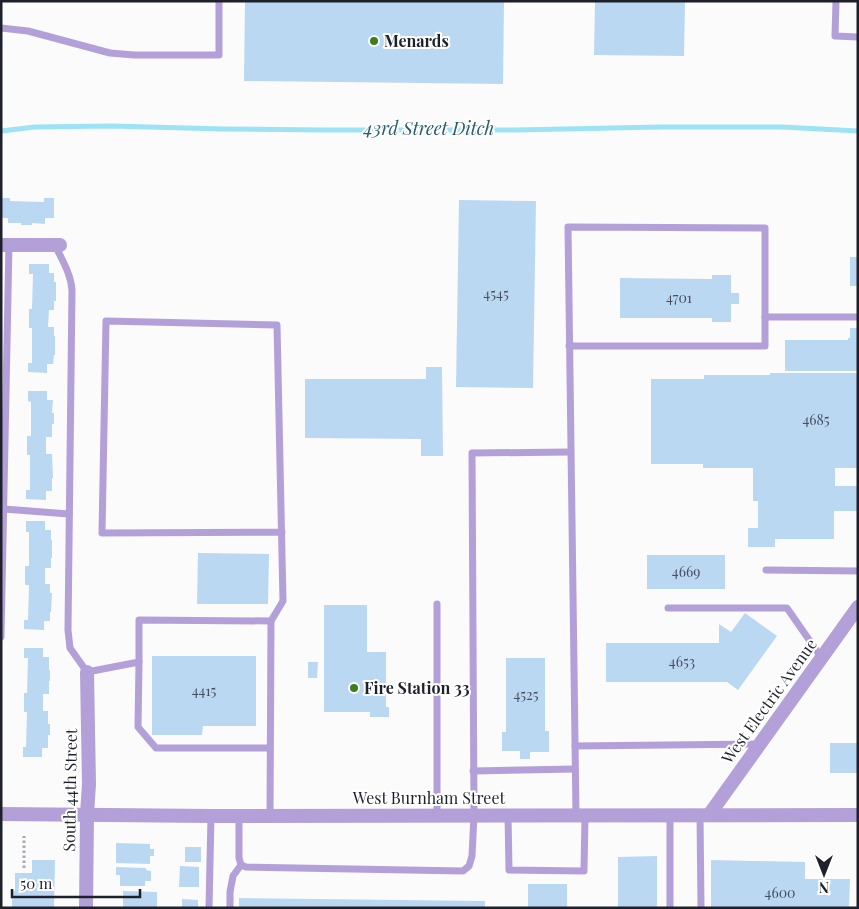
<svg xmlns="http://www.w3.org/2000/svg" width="859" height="909" viewBox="0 0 859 909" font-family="'Playfair Display',serif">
	<rect width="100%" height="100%" fill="#fbfbfb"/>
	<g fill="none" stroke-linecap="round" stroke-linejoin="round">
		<polyline stroke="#9ee2f6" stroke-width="5" points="1,131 35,127 111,126 224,129 325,130 516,130 660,127 782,127 858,131"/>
	</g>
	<g fill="#bbd8f3">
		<polygon points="245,1 504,1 503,84 244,81"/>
		<polygon points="595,1 685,1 684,56 594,55"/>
		<polygon points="1,198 10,198 10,201 44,202 44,198 54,198 54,218 45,218 45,224 32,223 32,225 21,225 21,223 8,223 8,218 1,218"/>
		<polygon points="459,200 536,201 533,388 456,387"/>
		<rect x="850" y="257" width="8" height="29"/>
		<polygon points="29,264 49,264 49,273 54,273 54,282 56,282 56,301 54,301 54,310 49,310 48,327 54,327 54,336 55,336 55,355 54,355 53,364 47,364 47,373 28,372 28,363 32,363 32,328 29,328 29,309 32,309 33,274 29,274"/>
		<polygon points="712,275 731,275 731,293 739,293 739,304 731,304 731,322 712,322 712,318 620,318 620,278 712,279"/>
		<polygon points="850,328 858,328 858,371 785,371 785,340 848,340 848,338 850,338"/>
		<polygon points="426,367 442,367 443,456 421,456 421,439 305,438 305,379 426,379"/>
		<polygon points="770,373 858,373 858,468 835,468 835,486 858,486 858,511 834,511 834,539 775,539 775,547 748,547 748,528 758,528 758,501 753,501 753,468 703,468 703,464 651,464 651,379 704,379 704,375 770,375"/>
		<polygon points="28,391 47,391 47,400 53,400 52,413 54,413 54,424 52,424 52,437 46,437 46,454 52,454 53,478 52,478 52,491 46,491 46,500 26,499 26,490 30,490 30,455 27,455 27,436 31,436 31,402 28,401"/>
		<polygon points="26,521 45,521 45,530 51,530 51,540 52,540 52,558 51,558 51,568 45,568 45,584 50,584 50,593 52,593 51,612 50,612 50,621 44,621 44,630 24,629 24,620 28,620 29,585 25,585 25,566 29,566 29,532 26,532"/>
		<polygon points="198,553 269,554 268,604 197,604"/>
		<rect x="647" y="555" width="78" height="34"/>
		<polygon points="324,605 367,605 367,652 386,652 386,707 389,707 389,717 370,717 370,712 324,712"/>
		<polygon points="745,613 777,636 738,690 727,682 606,682 606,643 719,643 719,624 731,632"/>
		<polygon points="24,648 43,648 43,657 49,657 49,670 50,670 50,681 49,681 49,694 43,694 43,711 48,711 48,724 50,724 50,735 48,735 48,748 42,748 42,757 23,757 23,747 26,747 27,712 24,712 24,693 27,693 28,658 24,658"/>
		<polygon points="152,656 256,656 256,726 203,726 202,735 152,735"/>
		<polygon points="506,658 545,658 545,731 549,731 549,752 530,752 530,759 520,759 520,751 502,751 502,732 506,732"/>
		<polygon points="308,662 318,662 317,678 308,678"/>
		<rect x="830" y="743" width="28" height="30"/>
		<polygon points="116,843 150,844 150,849 154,849 154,856 150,856 150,864 116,863"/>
		<rect x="185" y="847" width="16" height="15"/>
		<polygon points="657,856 657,908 618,908 618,857"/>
		<polygon points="32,860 55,860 54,908 12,908 12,890 15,891 15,873 32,873"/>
		<polygon points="711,860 805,862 805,879 850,879 849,908 711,908"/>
		<polygon points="180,866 199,867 199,887 179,887"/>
		<polygon points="116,867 146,868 146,870 151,871 151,881 145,881 145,886 120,886 120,875 116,875"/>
		<rect x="528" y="884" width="39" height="24"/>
		<polygon points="123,891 157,892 157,908 123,908"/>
		<polygon points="239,898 485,901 485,908 239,908"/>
		<polygon points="182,899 198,900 198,908 182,908"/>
	</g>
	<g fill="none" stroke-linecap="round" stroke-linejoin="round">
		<polyline stroke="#a9aaae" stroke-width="3" stroke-dasharray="2.5 2.5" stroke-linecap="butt" points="24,868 24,836"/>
		<g stroke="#b3a0d8" stroke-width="7">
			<polyline points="836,1 835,36 858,37"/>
			<polyline points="1,28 28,31 110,53 134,55 219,55 219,1"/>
			<path d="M55 245C62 260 71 274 72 290L68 630 70 648 87 672 139 662V620L271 621 270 816"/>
			<polyline points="765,317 858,317"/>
			<polyline points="569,346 765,346 765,228 568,227 576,815"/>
			<polyline points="4,509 69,514"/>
			<polyline points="766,570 858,571"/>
			<polyline points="437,604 437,815"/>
			<polyline points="668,608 787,608 821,657"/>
			<polyline points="271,621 283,601 277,325 106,321 102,533 282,532"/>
			<polyline points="1,637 9,245"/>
			<polyline points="139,662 138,727 156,748 270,748"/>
			<polyline points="575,746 759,744"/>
			<polyline points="473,771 575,769"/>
			<polyline points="508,815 509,870 584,871 585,815"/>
			<polyline points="700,815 701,908"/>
			<polyline points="239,816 239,858 241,865 246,867 463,871 469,866 472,856 474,815 472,453 570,452"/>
			<polyline points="209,908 211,816"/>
			<polyline points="230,908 230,892 233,876 241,865"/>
			<polyline points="670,908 670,815"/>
		</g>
		<g stroke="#b3a0d8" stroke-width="14">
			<polyline points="1,245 60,245"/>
			<polyline points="709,815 858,607"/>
			<polyline points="86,908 87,814 89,784 87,672"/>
		</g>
		<polyline stroke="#b3a0d8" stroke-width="14" points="1,814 211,816 858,815"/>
	</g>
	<g fill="#3e7d1b" stroke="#fff" stroke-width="2">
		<circle cx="374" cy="41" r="5"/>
		<circle cx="354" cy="688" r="5"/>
	</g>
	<g text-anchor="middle" stroke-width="4" stroke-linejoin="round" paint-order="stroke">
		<g font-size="14" fill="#454f5d">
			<text x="496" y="299">4545</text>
			<text x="679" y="303">4701</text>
			<text x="816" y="425">4685</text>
			<text x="686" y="577">4669</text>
			<text x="682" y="667">4653</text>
			<text x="204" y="696">4415</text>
			<text x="526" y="700">4525</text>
			<text x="780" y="898">4600</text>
		</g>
		<g font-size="16" font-weight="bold" fill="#1e212b" stroke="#fff" text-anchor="start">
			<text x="384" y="47">Menards</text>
			<text x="364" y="694">Fire Station 33</text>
		</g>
		<g font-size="16" fill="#1e212b" stroke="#fff">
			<text transform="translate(769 701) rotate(-54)" y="6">West Electric Avenue</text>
			<text transform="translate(70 790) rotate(-89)" y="6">South 44th Street</text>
			<text x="429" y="804">West Burnham Street</text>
		</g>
		<g font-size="18" font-style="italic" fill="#285d6c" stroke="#fff">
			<text x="429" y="135">43rd Street Ditch</text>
		</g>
	</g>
	<rect width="859" height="909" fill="none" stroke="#1e212b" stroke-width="5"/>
	<g transform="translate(824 874) rotate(180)" stroke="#ffffff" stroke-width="4" paint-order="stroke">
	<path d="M0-4L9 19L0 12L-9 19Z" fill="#1e212b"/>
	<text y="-8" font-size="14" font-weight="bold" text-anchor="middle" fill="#1e212b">N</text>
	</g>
	<path d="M12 889v8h128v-8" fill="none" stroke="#1e212b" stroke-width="2.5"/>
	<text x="20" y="889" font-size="15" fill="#1e212b" stroke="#ffffff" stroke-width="4" paint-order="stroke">50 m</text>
</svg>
